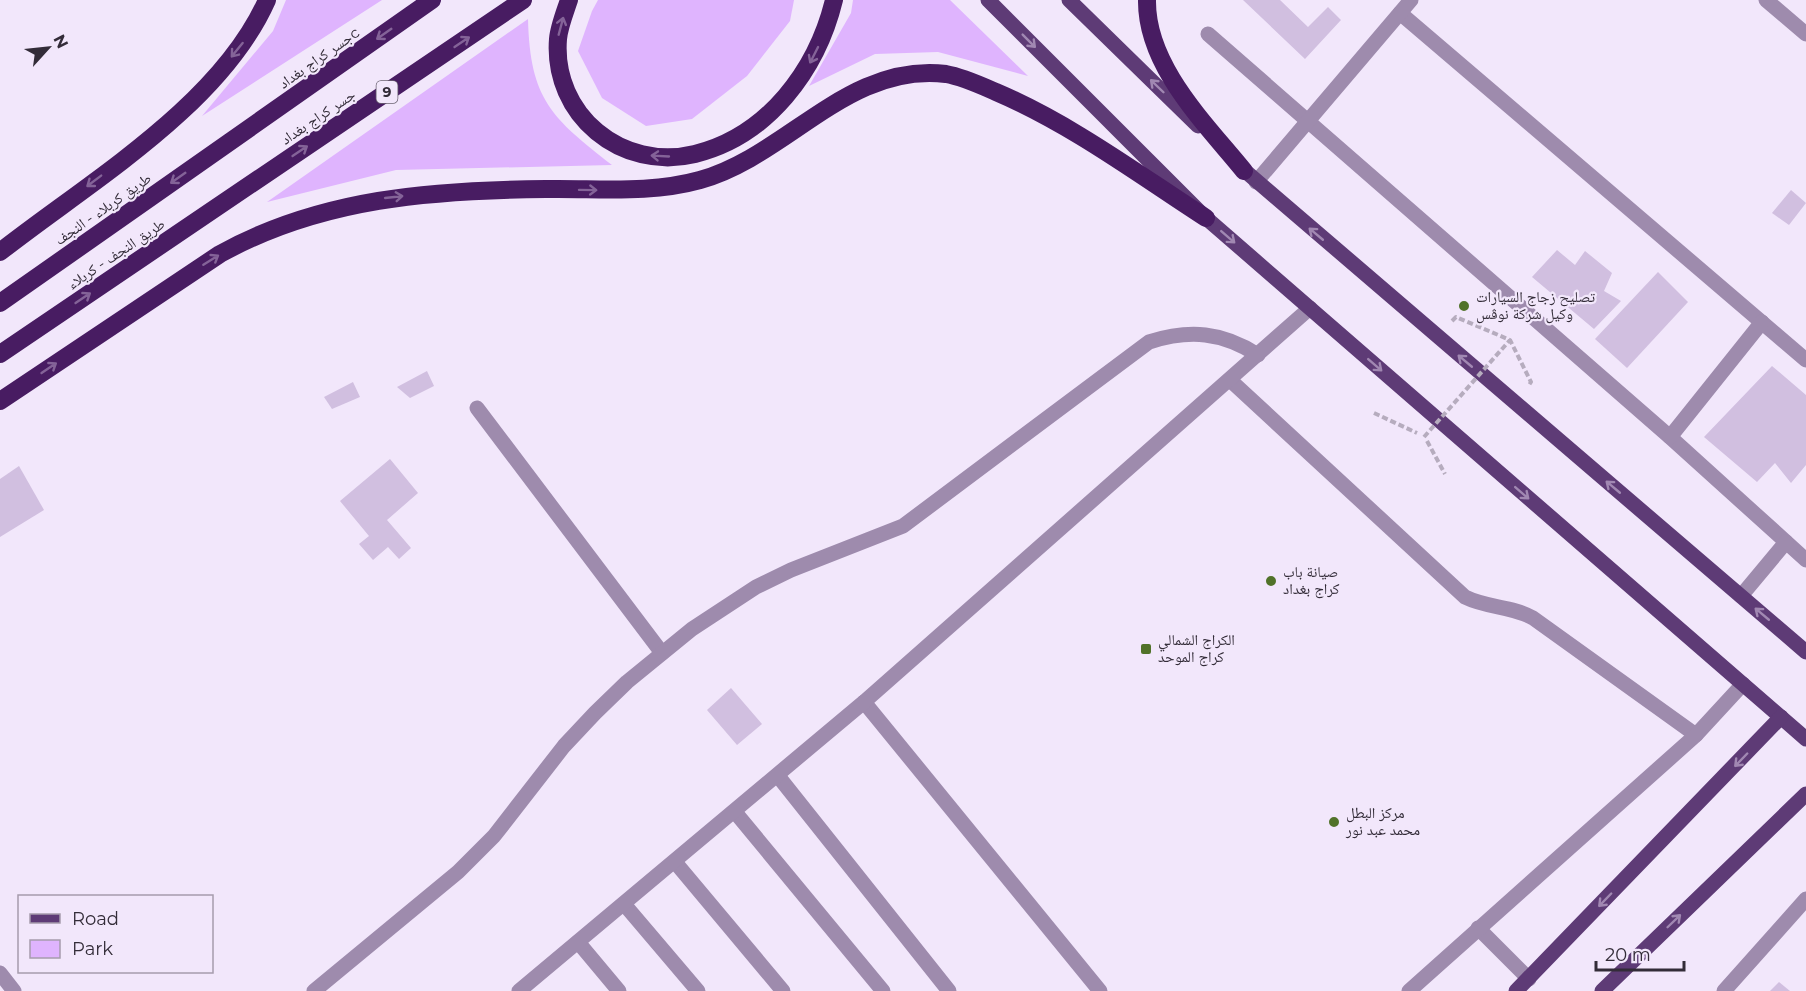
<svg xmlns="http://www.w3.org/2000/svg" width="1806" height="991" viewBox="0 0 1806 991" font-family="Montserrat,'Noto Naskh Arabic',sans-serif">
	<rect width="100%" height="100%" fill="#f2e7fb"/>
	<g fill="#dfb4fe">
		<polygon points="286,0 382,0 202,116 273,31"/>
		<polygon points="598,0 794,0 790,21 747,76 692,119 646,126 602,98 578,51 592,11"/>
		<polygon points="853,0 950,0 1028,76 938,52 875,54 809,86 851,13"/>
		<path d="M528 19C530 100 552 118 612 165L396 170 267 202Z"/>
	</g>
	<g fill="#d1bfe0">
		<polygon points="1243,0 1280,0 1308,27 1328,7 1341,20 1305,59"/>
		<polygon points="1791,190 1806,203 1789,225 1772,213"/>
		<polygon points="1557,250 1575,265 1585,251 1612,273 1604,291 1621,301 1594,329 1532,277"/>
		<polygon points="1658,272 1688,302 1627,368 1595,339"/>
		<polygon points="1772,366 1806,395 1806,465 1791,483 1775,463 1757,482 1704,437"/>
		<polygon points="427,371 434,386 410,398 397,387"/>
		<polygon points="353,382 360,397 332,409 324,397"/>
		<polygon points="390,459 418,493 387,520 411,548 399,559 388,547 373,560 359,544 369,536 340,501"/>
		<polygon points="19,466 44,510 0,537 0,479"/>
		<polygon points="731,688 762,724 737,745 707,710"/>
		<polygon points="1779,982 1790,991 1770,991"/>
	</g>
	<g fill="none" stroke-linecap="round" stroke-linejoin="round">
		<g stroke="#b6acbe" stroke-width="4" stroke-dasharray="6 3" stroke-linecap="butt">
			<polyline points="1452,321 1456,317 1510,340 1531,382 1529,385"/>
			<polyline points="1374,413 1417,433"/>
			<polyline points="1427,441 1445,474"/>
		</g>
		<g stroke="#9e8bad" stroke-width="15">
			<polyline points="1766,0 1806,34"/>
			<polyline points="1400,13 1806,360"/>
			<polyline points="1208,34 1670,437 1806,560"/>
			<polyline points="1256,182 1411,0"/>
			<path d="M1230 380 1465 597C1487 608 1512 606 1533 618L1696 735"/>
			<polyline points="477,408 662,653"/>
			<polyline points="1670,437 1762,322"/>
			<polyline points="1741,596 1786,542"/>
			<polyline points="864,702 1100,991"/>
			<polyline points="778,776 949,991"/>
			<polyline points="735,812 883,991"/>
			<polyline points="675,862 783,991"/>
			<polyline points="624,904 698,991"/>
			<polyline points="1478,928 1529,979"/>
			<polyline points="578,942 619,991"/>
			<polyline points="0,973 14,991"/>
			<path d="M314 991 458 872 494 836 564 746 595 713 627 682 692 629 756 587 791 570 903 526 1149 342C1190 329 1222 332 1258 355"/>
			<polyline points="519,991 864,702 1310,308"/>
			<polyline points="1409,991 1696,735 1743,684"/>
			<polyline points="1724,991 1806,899"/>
		</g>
		<g stroke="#5e3b76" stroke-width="15">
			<polyline points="988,0 1206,218 1806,739"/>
			<polyline points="1069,0 1198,126"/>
			<polyline points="1237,164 1806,652"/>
			<polyline points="1516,991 1781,717"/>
			<polyline points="1602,991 1806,794"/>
		</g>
		<g stroke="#481c62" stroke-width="18">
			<path d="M569 0C565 12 559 27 558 39 552 115 622 172 695 154 768 136 817 70 834 0"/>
			<path d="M1147 0C1146 66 1205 123 1244 171"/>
			<path d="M0 252C89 182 220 106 267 0"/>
			<polyline points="0,303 432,0"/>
			<polyline points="0,354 523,0"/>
			<path d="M0 401 220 254C321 198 433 190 546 189 598 188 650 194 700 180 787 156 848 62 946 74 963 77 980 85 996 92 1071 124 1138 174 1206 218"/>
		</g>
		<polyline stroke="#b6acbe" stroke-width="4" stroke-dasharray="6 3" stroke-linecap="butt" points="1424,437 1510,340"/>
	</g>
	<defs><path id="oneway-shaft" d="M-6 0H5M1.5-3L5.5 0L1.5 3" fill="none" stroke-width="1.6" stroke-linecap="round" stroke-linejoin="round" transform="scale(1.5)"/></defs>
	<g stroke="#846398">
		<use href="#oneway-shaft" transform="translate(561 26) rotate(-75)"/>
		<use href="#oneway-shaft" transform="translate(384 34) rotate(145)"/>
		<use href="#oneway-shaft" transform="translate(462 42) rotate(-34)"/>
		<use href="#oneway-shaft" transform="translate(237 50) rotate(129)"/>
		<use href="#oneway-shaft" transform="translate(814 55) rotate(117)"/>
		<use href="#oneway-shaft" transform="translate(300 151) rotate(-34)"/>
		<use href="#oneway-shaft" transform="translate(660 156) rotate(-177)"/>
		<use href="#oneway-shaft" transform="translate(178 178) rotate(145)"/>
		<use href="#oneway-shaft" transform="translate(94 181) rotate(143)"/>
		<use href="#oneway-shaft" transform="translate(588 190) rotate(1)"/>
		<use href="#oneway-shaft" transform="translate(394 197) rotate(-6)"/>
		<use href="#oneway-shaft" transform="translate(211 260) rotate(-32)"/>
		<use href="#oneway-shaft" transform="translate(83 298) rotate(-34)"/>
		<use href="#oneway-shaft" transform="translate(49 368) rotate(-34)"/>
	</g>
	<g stroke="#a188b2">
		<use href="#oneway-shaft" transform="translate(1029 41) rotate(45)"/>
		<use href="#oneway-shaft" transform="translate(1157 86) rotate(-136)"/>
		<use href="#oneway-shaft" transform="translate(1316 234) rotate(-140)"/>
		<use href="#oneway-shaft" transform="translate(1228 237) rotate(41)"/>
		<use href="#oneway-shaft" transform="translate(1465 361) rotate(-140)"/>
		<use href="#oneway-shaft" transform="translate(1375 365) rotate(41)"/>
		<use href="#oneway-shaft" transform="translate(1613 487) rotate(-140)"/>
		<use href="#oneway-shaft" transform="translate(1522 493) rotate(41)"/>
		<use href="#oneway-shaft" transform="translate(1762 614) rotate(-140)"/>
		<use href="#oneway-shaft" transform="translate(1741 760) rotate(134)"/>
		<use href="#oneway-shaft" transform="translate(1605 900) rotate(134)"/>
		<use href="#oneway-shaft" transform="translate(1674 921) rotate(-44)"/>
	</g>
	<g fill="#517229" stroke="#f2e7fb" stroke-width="2">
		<circle cx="1464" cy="306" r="6"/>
		<circle cx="1271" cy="581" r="6"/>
		<rect x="1140" y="643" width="12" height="12" rx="3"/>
		<circle cx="1334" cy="822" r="6"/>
	</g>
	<g text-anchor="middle" stroke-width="4.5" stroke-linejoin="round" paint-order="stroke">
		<rect fill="#f2e7fb" stroke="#6c6472" stroke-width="1.5" x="376.5" y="81" width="21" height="22" rx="4.5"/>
		<g font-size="14" font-weight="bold" fill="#332c38">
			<text x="387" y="97">9</text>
		</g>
		<g font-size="15" fill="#332c38" stroke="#f2e7fb">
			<text transform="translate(319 58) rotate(-35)" y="5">جسر كراج بغدادc</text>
			<text transform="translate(318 117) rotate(-34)" y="5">جسر كراج بغداد</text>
			<text transform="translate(103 209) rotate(-35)" y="5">طريق کربلاء - النجف</text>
			<text transform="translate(116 254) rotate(-34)" y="5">طريق النجف - کربلاء</text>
		</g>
		<g font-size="15" fill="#332c38" stroke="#f2e7fb" text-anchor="start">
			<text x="1476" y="302">تصليح زجاج السيارات<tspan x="1476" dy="17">وكيل شركة نوڤس</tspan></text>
			<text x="1283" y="577">صيانة باب<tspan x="1283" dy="17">كراج بغداد</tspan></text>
			<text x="1158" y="645">الكراج الشمالي<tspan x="1158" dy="17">كراج الموحد</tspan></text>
			<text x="1346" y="818">مركز البطل<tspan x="1346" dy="17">محمد عبد نور</tspan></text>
		</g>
	</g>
	<rect x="18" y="895" width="195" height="78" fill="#f2e7fb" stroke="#a69cad" stroke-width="1.5"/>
	<rect x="30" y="914" width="30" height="9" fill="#5e3b76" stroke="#a69cad" stroke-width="1.5"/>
	<text x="72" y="925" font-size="18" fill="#332c38">Road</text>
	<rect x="30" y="940" width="30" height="18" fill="#dfb4fe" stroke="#a69cad" stroke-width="1.5"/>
	<text x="72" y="955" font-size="18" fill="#332c38">Park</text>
	<g transform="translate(48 48) rotate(63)" stroke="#f2e7fb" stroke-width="4.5" paint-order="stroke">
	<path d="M0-4.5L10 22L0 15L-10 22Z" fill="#332c38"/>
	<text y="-9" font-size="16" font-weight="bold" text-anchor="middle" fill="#332c38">N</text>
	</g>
	<path d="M1596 961v9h88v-9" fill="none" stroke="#332c38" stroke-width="3"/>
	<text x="1605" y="961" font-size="18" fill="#332c38" stroke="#f2e7fb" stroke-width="4.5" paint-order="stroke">20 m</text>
</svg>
